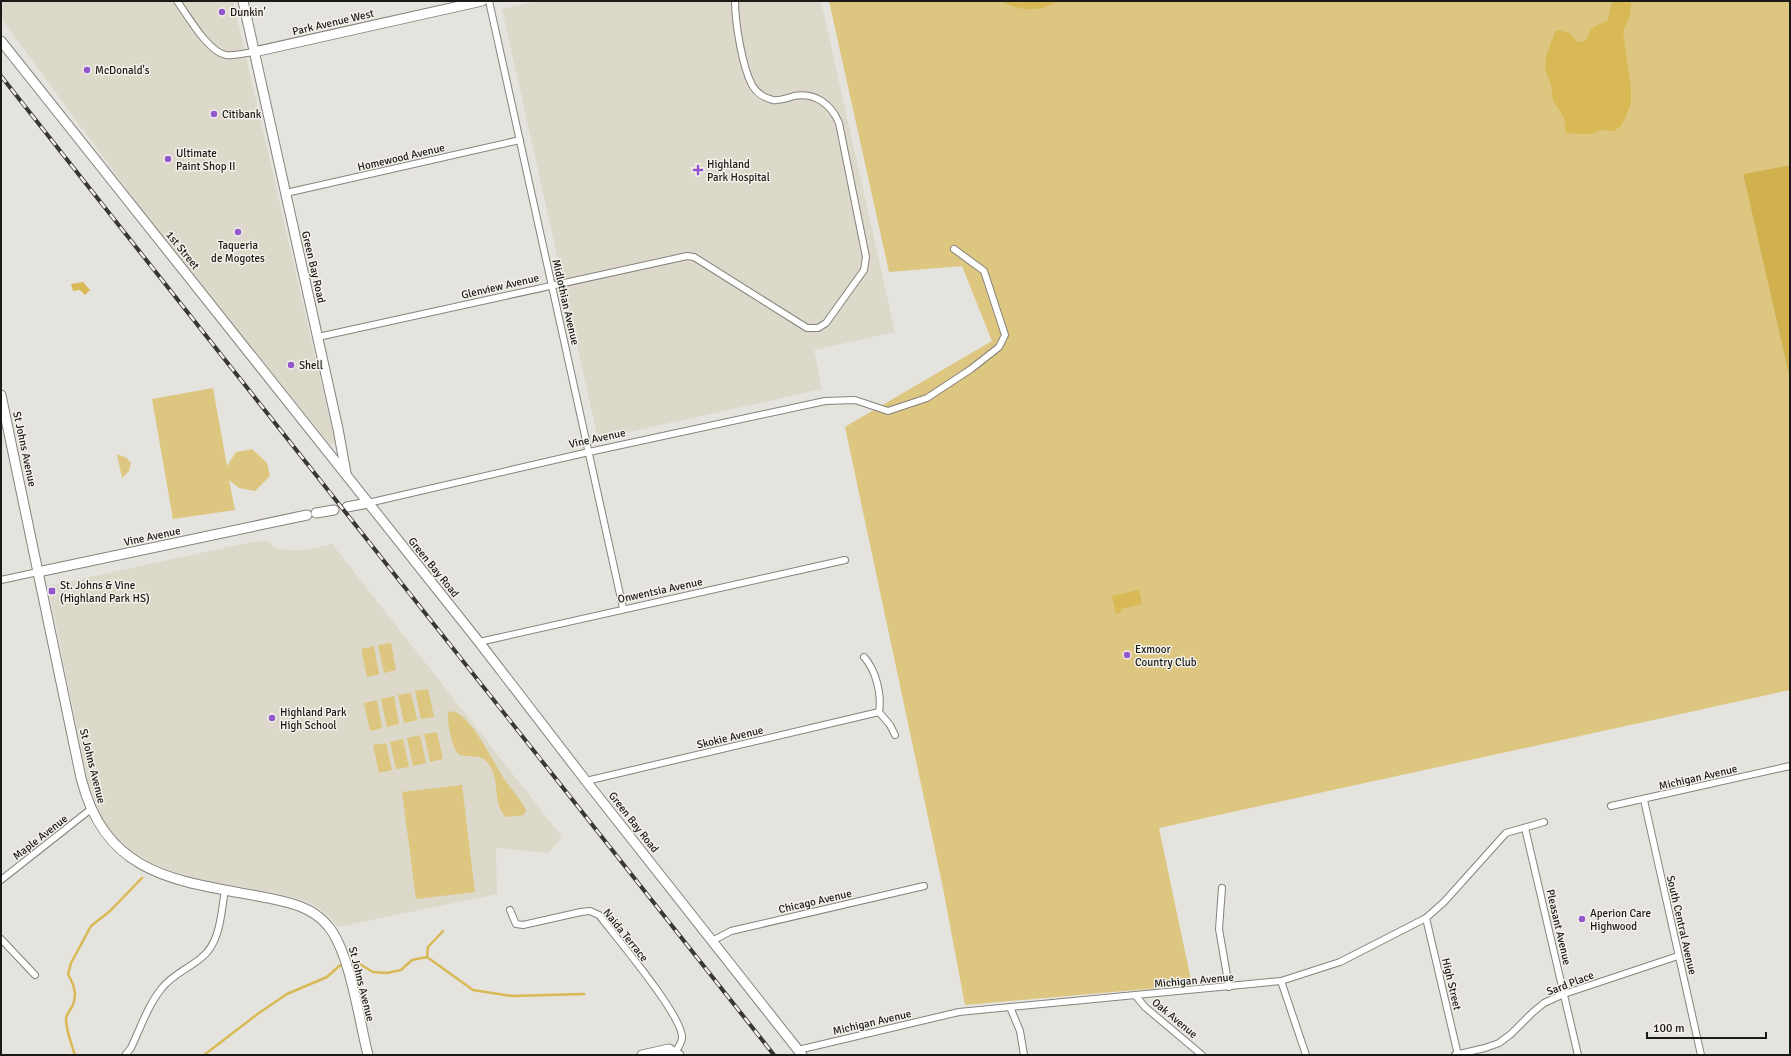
<svg xmlns="http://www.w3.org/2000/svg" width="1791" height="1056" viewBox="0 0 1791 1056" font-family="Signika,sans-serif">
	<rect width="100%" height="100%" fill="#e5e3dd"/>
	<g fill="#dcd8ca">
		<polygon points="1,1 233,1 335,443 330,445 148,218 1,18"/>
		<polygon points="537,1 821,1 895,332 814,350 822,389 598,439 502,9"/>
		<polygon points="266,540 276,548 288,550 305,550 332,544 562,837 549,853 496,848 497,894 338,927 329,916 313,904 299,899 271,892 200,880 175,873 152,864 130,850 115,836 102,819 88,781 48,586 247,543"/>
	</g>
	<g fill="#ddc67f">
		<polygon points="829,1 1790,1 1790,165 1743,174 1790,380 1790,690 1159,828 1192,985 965,1005 942,883 845,427 992,341 962,266 889,272"/>
		<polygon points="213,388 227,466 236,452 252,449 267,463 270,476 255,491 239,488 229,480 235,510 173,519 152,399"/>
		<polygon points="117,454 127,458 131,463 129,471 122,478"/>
		<polygon points="391,643 396,670 384,673 378,645"/>
		<polygon points="374,646 379,674 367,677 361,649"/>
		<polygon points="428,689 434,717 421,719 415,691"/>
		<polygon points="411,693 417,720 404,723 398,695"/>
		<polygon points="394,696 399,724 387,727 381,699"/>
		<polygon points="377,700 382,728 370,731 364,703"/>
		<path d="M453 711C472 717 492 760 503 777 510 788 520 798 526 810L524 815 506 817C491 803 502 777 486 761 479 754 469 758 460 755 452 752 447 721 448 713Z"/>
		<polygon points="437,732 443,759 430,762 424,734"/>
		<polygon points="420,735 426,763 413,766 407,738"/>
		<polygon points="403,739 409,767 396,769 390,742"/>
		<polygon points="386,743 392,770 379,773 373,745"/>
		<polygon points="462,785 475,892 416,899 402,792"/>
	</g>
	<polygon fill="#d0b14d" points="1790,165 1790,380 1743,174"/>
	<g fill="#d8b955">
		<path d="M1001 1H1057C1040 13 1019 11 1001 1Z"/>
		<path d="M1612 1H1631L1630 14 1623 32 1631 89V103L1626 116 1621 126 1614 131 1600 130 1593 134H1583L1566 133 1564 117 1553 101 1551 84 1545 70 1546 56 1555 32 1558 30 1569 33 1577 42C1589 43 1586 34 1593 28 1597 24 1603 24 1608 20Z"/>
		<polygon points="83,282 90,290 85,295 80,290 73,291 71,284"/>
		<polygon points="1139,590 1142,604 1121,609 1121,612 1116,614 1112,596"/>
	</g>
	<g fill="none" stroke-linecap="round" stroke-linejoin="round">
		<g stroke="#d8b955" stroke-width="2.5">
			<polyline points="427,957 428,947 443,931"/>
			<path d="M75 1055C71 1043 66 1031 66 1018 67 1014 70 1010 72 1007 78 995 74 985 68 974L71 963 91 926 110 911 142 878"/>
			<polyline points="204,1055 259,1013 287,994 327,977 339,966 358,963 373,972 387,973 401,970 412,960 427,957 473,990 512,996 584,994"/>
		</g>
		<defs>
			<g id="street">
				<path d="M177 1C188 16 208 52 226 55 236 56 245 53 254 52"/>
				<polyline points="489,1 623,608"/>
				<polyline points="286,193 520,140"/>
				<path d="M318 337 687 256 694 257 807 328H818L826 323 864 270 866 257 839 123C831 104 815 92 794 96 788 98 779 101 773 100 764 98 756 92 752 85 742 66 735 22 735 1"/>
				<polyline points="368,503 589,452 825,401 855,400 888,411 927,398 971,369 999,347 1005,335 984,271 954,249"/>
				<polyline points="1,580 38,572"/>
				<polyline points="479,642 845,560"/>
				<path d="M864 657C876 670 882 695 879 712"/>
				<polyline points="879,712 890,725 895,735"/>
				<polyline points="586,781 879,712"/>
				<polyline points="1644,800 1701,1055"/>
				<polyline points="1611,806 1790,766"/>
				<polyline points="1525,828 1578,1055"/>
				<polyline points="1,880 91,809"/>
				<polyline points="1222,888 1219,929 1229,987"/>
				<path d="M510 910 516 924 523 925 581 912 590 911 599 915C614 935 684 1017 682 1038 682 1042 678 1047 676 1052"/>
				<polyline points="1426,918 1458,1055"/>
				<polyline points="1,939 35,975"/>
				<polyline points="712,941 731,931 924,886"/>
				<polyline points="1281,981 1306,1055"/>
				<polyline points="1135,995 1145,1007 1202,1055"/>
				<polyline points="1010,1007 1020,1031 1024,1055"/>
				<polyline points="798,1050 959,1012 1281,981 1340,962 1426,918 1444,902 1506,833 1544,822"/>
				<path d="M126 1054 131 1048C140 1029 148 1005 162 988 173 974 188 969 201 958 221 943 221 912 225 890"/>
				<polyline points="1455,1055 1485,1048 1499,1043 1511,1034 1532,1013 1544,1003 1564,994 1678,956"/>
			</g>
			<g id="secondary">
				<polyline points="243,1 338,429 346,473"/>
				<polyline points="1,41 479,642 586,781 802,1055"/>
				<polyline points="254,52 482,1"/>
				<path d="M1 395 81 778C106 877 178 881 263 897 287 902 312 906 328 926 350 952 359 1020 368 1055"/>
				<polyline points="347,507 368,503"/>
				<polyline points="316,513 334,510"/>
				<polyline points="38,572 307,515"/>
				<polyline points="642,1055 669,1049 679,1055"/>
			</g>
		</defs>
		<use href="#street" stroke="#85837c" stroke-width="8"/>
		<use href="#secondary" stroke="#85837c" stroke-width="11"/>
		<use href="#street" stroke="#fff" stroke-width="6"/>
		<use href="#secondary" stroke="#fff" stroke-width="9"/>
		<defs>
			<polyline id="rail" points="1,76 774,1055"/>
		</defs>
		<use href="#rail" stroke="#383734" stroke-width="4"/>
		<use href="#rail" stroke="#f3f1ea" stroke-width="2.5" stroke-dasharray="8" stroke-linecap="butt"/>
	</g>
	<g fill="#9256cd" stroke="#f3f1ea" stroke-width="1.5">
		<circle cx="222" cy="12" r="4"/>
		<circle cx="87" cy="70" r="4"/>
		<circle cx="214" cy="114" r="4"/>
		<circle cx="168" cy="159" r="4"/>
		<path d="M696 164h4v4h4v4h-4v4h-4v-4h-4v-4h4z"/>
		<circle cx="238" cy="232" r="4"/>
		<circle cx="291" cy="365" r="4"/>
		<rect x="48" y="587" width="8" height="8" rx="2"/>
		<circle cx="1127" cy="655" r="4"/>
		<circle cx="272" cy="718" r="4"/>
		<circle cx="1582" cy="919" r="4"/>
	</g>
	<g text-anchor="middle" stroke-width="3" stroke-linejoin="round" paint-order="stroke">
		<g font-size="11" fill="#1b1a17" stroke="#f3f1ea" text-anchor="start">
			<text x="230" y="16">Dunkin'</text>
			<text x="95" y="74">McDonald's</text>
			<text x="222" y="118">Citibank</text>
			<text x="176" y="157">Ultimate<tspan x="176" dy="13">Paint Shop II</tspan></text>
			<text x="707" y="168">Highland<tspan x="707" dy="13">Park Hospital</tspan></text>
			<text x="238" y="249" text-anchor="middle">Taqueria<tspan x="238" dy="13">de Mogotes</tspan></text>
			<text x="299" y="369">Shell</text>
			<text x="60" y="589">St. Johns &amp; Vine<tspan x="60" dy="13">(Highland Park HS)</tspan></text>
			<text x="1135" y="653">Exmoor<tspan x="1135" dy="13">Country Club</tspan></text>
			<text x="280" y="716">Highland Park<tspan x="280" dy="13">High School</tspan></text>
			<text x="1590" y="917">Aperion Care<tspan x="1590" dy="13">Highwood</tspan></text>
		</g>
		<g font-size="11" fill="#1b1a17" stroke="#f3f1ea">
			<text transform="translate(333 22) rotate(-13)" y="4">Park Avenue West</text>
			<text transform="translate(401 157) rotate(-13)" y="4">Homewood Avenue</text>
			<text transform="translate(183 250) rotate(51)" y="4">1st Street</text>
			<text transform="translate(314 267) rotate(77)" y="4">Green Bay Road</text>
			<text transform="translate(500 286) rotate(-13)" y="4">Glenview Avenue</text>
			<text transform="translate(566 302) rotate(77)" y="4">Midlothian Avenue</text>
			<text transform="translate(597 438) rotate(-12)" y="4">Vine Avenue</text>
			<text transform="translate(25 449) rotate(78)" y="4">St Johns Avenue</text>
			<text transform="translate(152 536) rotate(-12)" y="4">Vine Avenue</text>
			<text transform="translate(434 567) rotate(51)" y="4">Green Bay Road</text>
			<text transform="translate(660 590) rotate(-12)" y="4">Onwentsia Avenue</text>
			<text transform="translate(730 737) rotate(-13)" y="4">Skokie Avenue</text>
			<text transform="translate(93 766) rotate(76)" y="4">St Johns Avenue</text>
			<text transform="translate(1698 777) rotate(-13)" y="4">Michigan Avenue</text>
			<text transform="translate(634 822) rotate(52)" y="4">Green Bay Road</text>
			<text transform="translate(40 837) rotate(-38)" y="4">Maple Avenue</text>
			<text transform="translate(815 901) rotate(-13)" y="4">Chicago Avenue</text>
			<text transform="translate(1682 925) rotate(77)" y="4">South Central Avenue</text>
			<text transform="translate(1559 927) rotate(77)" y="4">Pleasant Avenue</text>
			<text transform="translate(626 935) rotate(51)" y="4">Naida Terrace</text>
			<text transform="translate(1194 980) rotate(-5)" y="4">Michigan Avenue</text>
			<text transform="translate(1570 983) rotate(-21)" y="4">Sard Place</text>
			<text transform="translate(362 984) rotate(76)" y="4">St Johns Avenue</text>
			<text transform="translate(1452 984) rotate(77)" y="4">High Street</text>
			<text transform="translate(1175 1018) rotate(40)" y="4">Oak Avenue</text>
			<text transform="translate(872 1022) rotate(-13)" y="4">Michigan Avenue</text>
		</g>
	</g>
	<rect width="1791" height="1056" fill="none" stroke="#1b1a17" stroke-width="4"/>
	<path d="M1647 1032v6h119v-6" fill="none" stroke="#1b1a17" stroke-width="2"/>
	<text x="1653" y="1032" font-size="12" fill="#1b1a17" stroke="#f3f1ea" stroke-width="3" paint-order="stroke">100 m</text>
</svg>
